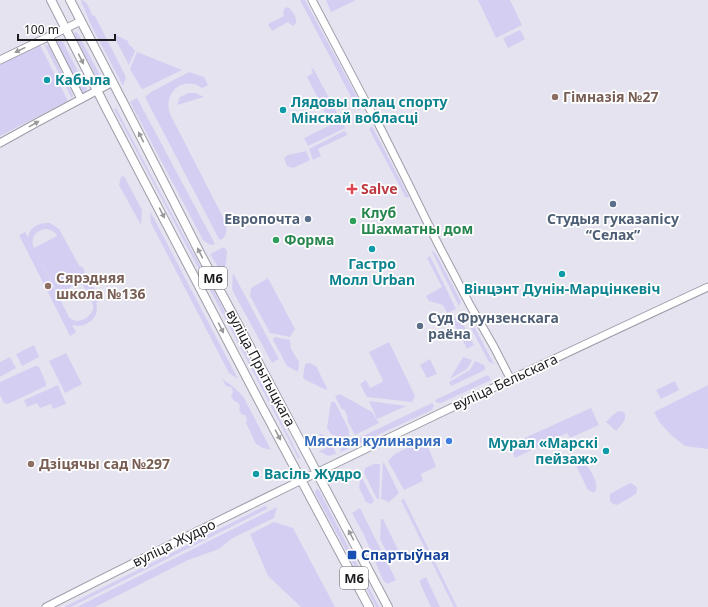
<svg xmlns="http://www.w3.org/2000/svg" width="708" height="607" viewBox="0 0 708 607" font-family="'Noto Sans',sans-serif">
	<rect width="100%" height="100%" fill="#e5e3ef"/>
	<g fill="#d4cff2" fill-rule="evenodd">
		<path d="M82 0C88 2 90 10 92 15L95 16 126 77 123 86 91 25 81 1Z"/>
		<polygon points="300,0 305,0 362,106 361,109 358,110"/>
		<polygon points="326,0 356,0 331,12"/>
		<polygon points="478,0 510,0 522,25 496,38"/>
		<path d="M288 7C292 10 297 17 296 23L293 26 288 22 272 31 268 24 284 16 283 12 285 8Z"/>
		<polygon points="520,30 525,39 508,48 503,38"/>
		<polygon points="75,32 76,32 78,34 101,77 101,79 100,81 98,80 74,35"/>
		<polygon points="112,33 128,41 129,45 132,47 135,51 129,65"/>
		<polygon points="58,40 63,42 87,89 85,93 82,94 56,42"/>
		<polygon points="39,43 68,101 0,136 0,63"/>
		<polygon points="44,44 49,46 73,95 72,99"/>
		<polygon points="137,52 182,70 143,89 141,88 130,69"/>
		<polygon points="313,68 337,113 328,118 307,77 313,73 311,69"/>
		<path d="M189 72 204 77 208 85 202 88C183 75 163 92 170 114L226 223C227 230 227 236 221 240L219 239 145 97 151 92Z"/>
		<polygon points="188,93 196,93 204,97 177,105 180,97"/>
		<path d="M137 98 215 244C210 246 207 243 203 240L130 102Z"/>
		<polygon points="116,108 158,188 216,295 300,458 298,459 297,456 226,320 114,109"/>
		<polygon points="341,120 345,128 308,146 304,138"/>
		<polygon points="372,126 409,197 406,198 369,129"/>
		<polygon points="344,131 346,132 347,135 318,149 321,156 313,160 309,149"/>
		<polygon points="306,151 310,160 293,168 287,166 284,158 288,155"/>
		<polygon points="124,176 142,210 141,225 119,185 121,177"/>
		<polygon points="150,211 238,379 229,373 151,223"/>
		<path d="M44 223H50L59 229 80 267 82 266 100 300 96 303C101 317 86 329 72 325L76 332 70 336 19 235 25 232 28 237C30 228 35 225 44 223ZM45 229C50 229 55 231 57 236L34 248C30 238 35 231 45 229ZM35 250 58 294 81 282C84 287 92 300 93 305 95 313 85 321 77 321 74 321 71 319 69 317Z"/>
		<polygon points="224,247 227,251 225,272 223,273 221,272 210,254"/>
		<polygon points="431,250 436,254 461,302 459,306"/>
		<polygon points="430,256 456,309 447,313 443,305 429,301 426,296 442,287 427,258"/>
		<polygon points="233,273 279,359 272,363 236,297 232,289"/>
		<polygon points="268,278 295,329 290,337 270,333 250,296 251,288"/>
		<polygon points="463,313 467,313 494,364 489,362"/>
		<polygon points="459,316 474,345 467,349 452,320"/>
		<polygon points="274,337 290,340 291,349 299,362 298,372 287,366 273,340"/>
		<polygon points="389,342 415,396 412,402 367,397 360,384 366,380 370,388 382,382 383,380 369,352"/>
		<polygon points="34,345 39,357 22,366 16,354"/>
		<polygon points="66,353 82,384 65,393 49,361"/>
		<polygon points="10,357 16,368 0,377 0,362"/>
		<polygon points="463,357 472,360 467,369 450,379"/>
		<polygon points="430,359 437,374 427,378 420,365"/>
		<polygon points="475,361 484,365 485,367 485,370 451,386 449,382 470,370"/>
		<polygon points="309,363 316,366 327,388 326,390 304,379 303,377 305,364"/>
		<polygon points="35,366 38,366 39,367 46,383 46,386 8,404 4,403 0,395 0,382"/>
		<path d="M488 375 491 380 441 403C438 403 436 403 435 400Z"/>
		<path d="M222 379 231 385 243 396 271 450 263 448 256 444 246 423 247 420 245 415H242L239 410C241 405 239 402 234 401L231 396C234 392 233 391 231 387L226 386Z"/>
		<polygon points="675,381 679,390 661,399 656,390"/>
		<polygon points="58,385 66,404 53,409 51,404 40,408 37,403 27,407 24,400"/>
		<polygon points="708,385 708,449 685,446 671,435 659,422 654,412"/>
		<polygon points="340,394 372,412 379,423 355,435 347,420 348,418 344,409 342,410 335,396"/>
		<polygon points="369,401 406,406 377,419"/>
		<polygon points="331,402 335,402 349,430 349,436 346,438 342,438 331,434 327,428"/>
		<polygon points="432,403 434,406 432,410 341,452 340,450 342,446"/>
		<polygon points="591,408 599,425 570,438 567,433 515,458 509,445"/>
		<path d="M618 411 624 412C628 419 621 425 616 431L606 422 613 415Z"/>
		<path d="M319 433C330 438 332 442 336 454L328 456 319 451 326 448Z"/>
		<polygon points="417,443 427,444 436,467 421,474 423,481 404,490 388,461 395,454"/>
		<path d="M578 460H582C588 465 594 476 596 483 597 487 596 490 594 493L588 490 574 462Z"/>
		<polygon points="383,463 384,463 399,493 388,503 387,501 381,499"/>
		<polygon points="374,464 380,464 379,499 377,499 364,473 365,468"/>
		<polygon points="361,476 374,501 371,504 366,502 359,488"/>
		<polygon points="630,483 636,486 637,490 636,494 617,505 613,504 610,501 610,494"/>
		<polygon points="316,489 319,490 379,607 376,607 315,493"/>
		<polygon points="404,499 457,607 454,607 401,500"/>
		<polygon points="265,506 267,506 267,509 71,607 64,607"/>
		<polygon points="277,507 277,508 274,518 231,539 219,549 188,560 95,607 77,607"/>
		<polygon points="360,508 396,580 387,584 383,580 364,535 352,513"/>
		<polygon points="381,519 383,519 402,558 387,553 380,539"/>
		<polygon points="274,522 293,528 335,607 301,607 268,576 250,534"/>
		<polygon points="426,577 440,607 431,607 420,583 420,580"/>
	</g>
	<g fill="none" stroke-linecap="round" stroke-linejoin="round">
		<defs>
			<g id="tertiary">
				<polyline points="312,0 369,108 377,121 408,183 437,242 470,305 494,347 511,380"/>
				<polyline points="49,36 81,99"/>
				<polyline points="0,60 81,21"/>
				<polyline points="0,143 38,122 113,82"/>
			</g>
			<path id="secondary" d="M46 607C265 496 486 390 708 287"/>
			<g id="primary">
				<polyline points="51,0 107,110 259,401 369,607"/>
				<polyline points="70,0 123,102 201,255 288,418 388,607"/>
			</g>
		</defs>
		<use href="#tertiary" stroke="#9e9da8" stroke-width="9"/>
		<use href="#secondary" stroke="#9e9da8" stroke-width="9"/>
		<use href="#primary" stroke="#9e9da8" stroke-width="10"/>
		<use href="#tertiary" stroke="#fff" stroke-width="7"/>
		<use href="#secondary" stroke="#fff" stroke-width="7"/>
		<use href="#primary" stroke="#fff" stroke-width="8"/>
	</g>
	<defs><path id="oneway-solid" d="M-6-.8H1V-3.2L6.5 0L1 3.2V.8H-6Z"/></defs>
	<g fill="#99989a">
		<use href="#oneway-solid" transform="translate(20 50) rotate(154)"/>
		<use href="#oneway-solid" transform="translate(81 59) rotate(63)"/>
		<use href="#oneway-solid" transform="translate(34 124) rotate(-29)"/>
		<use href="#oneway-solid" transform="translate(141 137) rotate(-117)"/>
		<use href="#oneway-solid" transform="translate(162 213) rotate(63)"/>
		<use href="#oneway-solid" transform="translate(200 253) rotate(-117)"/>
		<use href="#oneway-solid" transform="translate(221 328) rotate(63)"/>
		<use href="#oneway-solid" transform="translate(278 435) rotate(62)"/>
		<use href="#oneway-solid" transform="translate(351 535) rotate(-118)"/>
	</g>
	<g fill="#0f9aa8" stroke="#fff" stroke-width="1.5">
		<circle cx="47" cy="80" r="4"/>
		<circle cx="283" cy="110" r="4"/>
		<circle cx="372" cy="249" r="4"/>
		<circle cx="562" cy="274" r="4"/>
		<circle cx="606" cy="451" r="4"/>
		<circle cx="256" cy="474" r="4"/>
	</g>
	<g fill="#8d6e63" stroke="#fff" stroke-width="1.5">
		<circle cx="555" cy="97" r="4"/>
		<circle cx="48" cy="286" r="4"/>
		<circle cx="31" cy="464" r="4"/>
	</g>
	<path fill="#e0444e" stroke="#fff" stroke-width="1.5" d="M350 183h4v4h4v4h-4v4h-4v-4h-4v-4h4z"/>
	<g fill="#5c6f8a" stroke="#fff" stroke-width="1.5">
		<circle cx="613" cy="204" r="4"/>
		<circle cx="308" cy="219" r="4"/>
		<circle cx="420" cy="326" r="4"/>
	</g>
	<g fill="#2e9e5b" stroke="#fff" stroke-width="1.5">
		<circle cx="353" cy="221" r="4"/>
		<circle cx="276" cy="240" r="4"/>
	</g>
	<circle fill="#3f7fe0" stroke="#fff" stroke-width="1.5" cx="449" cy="441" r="4"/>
	<rect fill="#1a4fb4" stroke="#fff" stroke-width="1.5" x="347" y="550" width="10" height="10" rx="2"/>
	<g text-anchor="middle" stroke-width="3.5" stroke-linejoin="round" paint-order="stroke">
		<g fill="#fff" stroke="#605f62" stroke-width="1">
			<rect x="199" y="267" width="28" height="22" rx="3"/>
			<rect x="340" y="567" width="28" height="22" rx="3"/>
		</g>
		<g font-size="13" font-weight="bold" fill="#1c1b1f">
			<text x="213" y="283">М6</text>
			<text x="354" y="583">М6</text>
		</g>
		<g font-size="14" font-weight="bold" fill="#0d838f" stroke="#fff" text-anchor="start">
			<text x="55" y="85">Кабыла</text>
			<text x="291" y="107">Лядовы палац спорту<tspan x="291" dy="16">Мінскай вобласці</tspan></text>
			<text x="372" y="269" text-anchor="middle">Гастро<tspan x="372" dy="16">Молл Urban</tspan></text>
			<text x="562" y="294" text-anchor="middle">Вінцэнт Дунін-Марцінкевіч</text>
			<text x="598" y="448" text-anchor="end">Мурал «Марскі<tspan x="598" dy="16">пейзаж»</tspan></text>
			<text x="264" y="479">Васіль Жудро</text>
		</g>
		<g font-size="14" font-weight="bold" fill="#785e54" stroke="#fff" text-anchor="start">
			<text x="563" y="102">Гімназія №27</text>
			<text x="56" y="283">Сярэдняя<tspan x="56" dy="16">школа №136</tspan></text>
			<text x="39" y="469">Дзіцячы сад №297</text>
		</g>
		<g font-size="14" font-weight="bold" fill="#be3a42" stroke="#fff" text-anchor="start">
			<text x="361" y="194">Salve</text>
		</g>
		<g font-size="14" font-weight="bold" fill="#27864d" stroke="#fff" text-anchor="start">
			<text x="361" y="218">Клуб<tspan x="361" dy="16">Шахматны дом</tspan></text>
			<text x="284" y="245">Форма</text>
		</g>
		<g font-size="14" font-weight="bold" fill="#4e5e75" stroke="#fff" text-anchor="end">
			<text x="300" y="224">Европочта</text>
			<text x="613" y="224" text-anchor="middle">Студыя гуказапісу<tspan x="613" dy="16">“Селах”</tspan></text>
			<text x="428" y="323" text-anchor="start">Суд Фрунзенскага<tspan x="428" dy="16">раёна</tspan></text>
		</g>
		<g font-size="14" fill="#1c1b1f" stroke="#fff">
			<text transform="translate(261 368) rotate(62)" y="5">вуліца Прытыцкага</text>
			<text transform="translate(505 382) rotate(-25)" y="5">вуліца Бельскага</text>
			<text transform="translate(174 543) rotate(-26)" y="5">вуліца Жудро</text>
		</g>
		<g font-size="14" font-weight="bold" fill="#366cbe" stroke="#fff" text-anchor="end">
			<text x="441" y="446">Мясная кулинария</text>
		</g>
		<g font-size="14" font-weight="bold" fill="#164399" stroke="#fff" text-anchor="start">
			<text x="361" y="560">Спартыўная</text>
		</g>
	</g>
	<path d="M18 34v6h97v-6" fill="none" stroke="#1c1b1f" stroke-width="2"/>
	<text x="24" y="34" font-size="12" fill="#1c1b1f" stroke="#ffffff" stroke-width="3" paint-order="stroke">100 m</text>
</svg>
